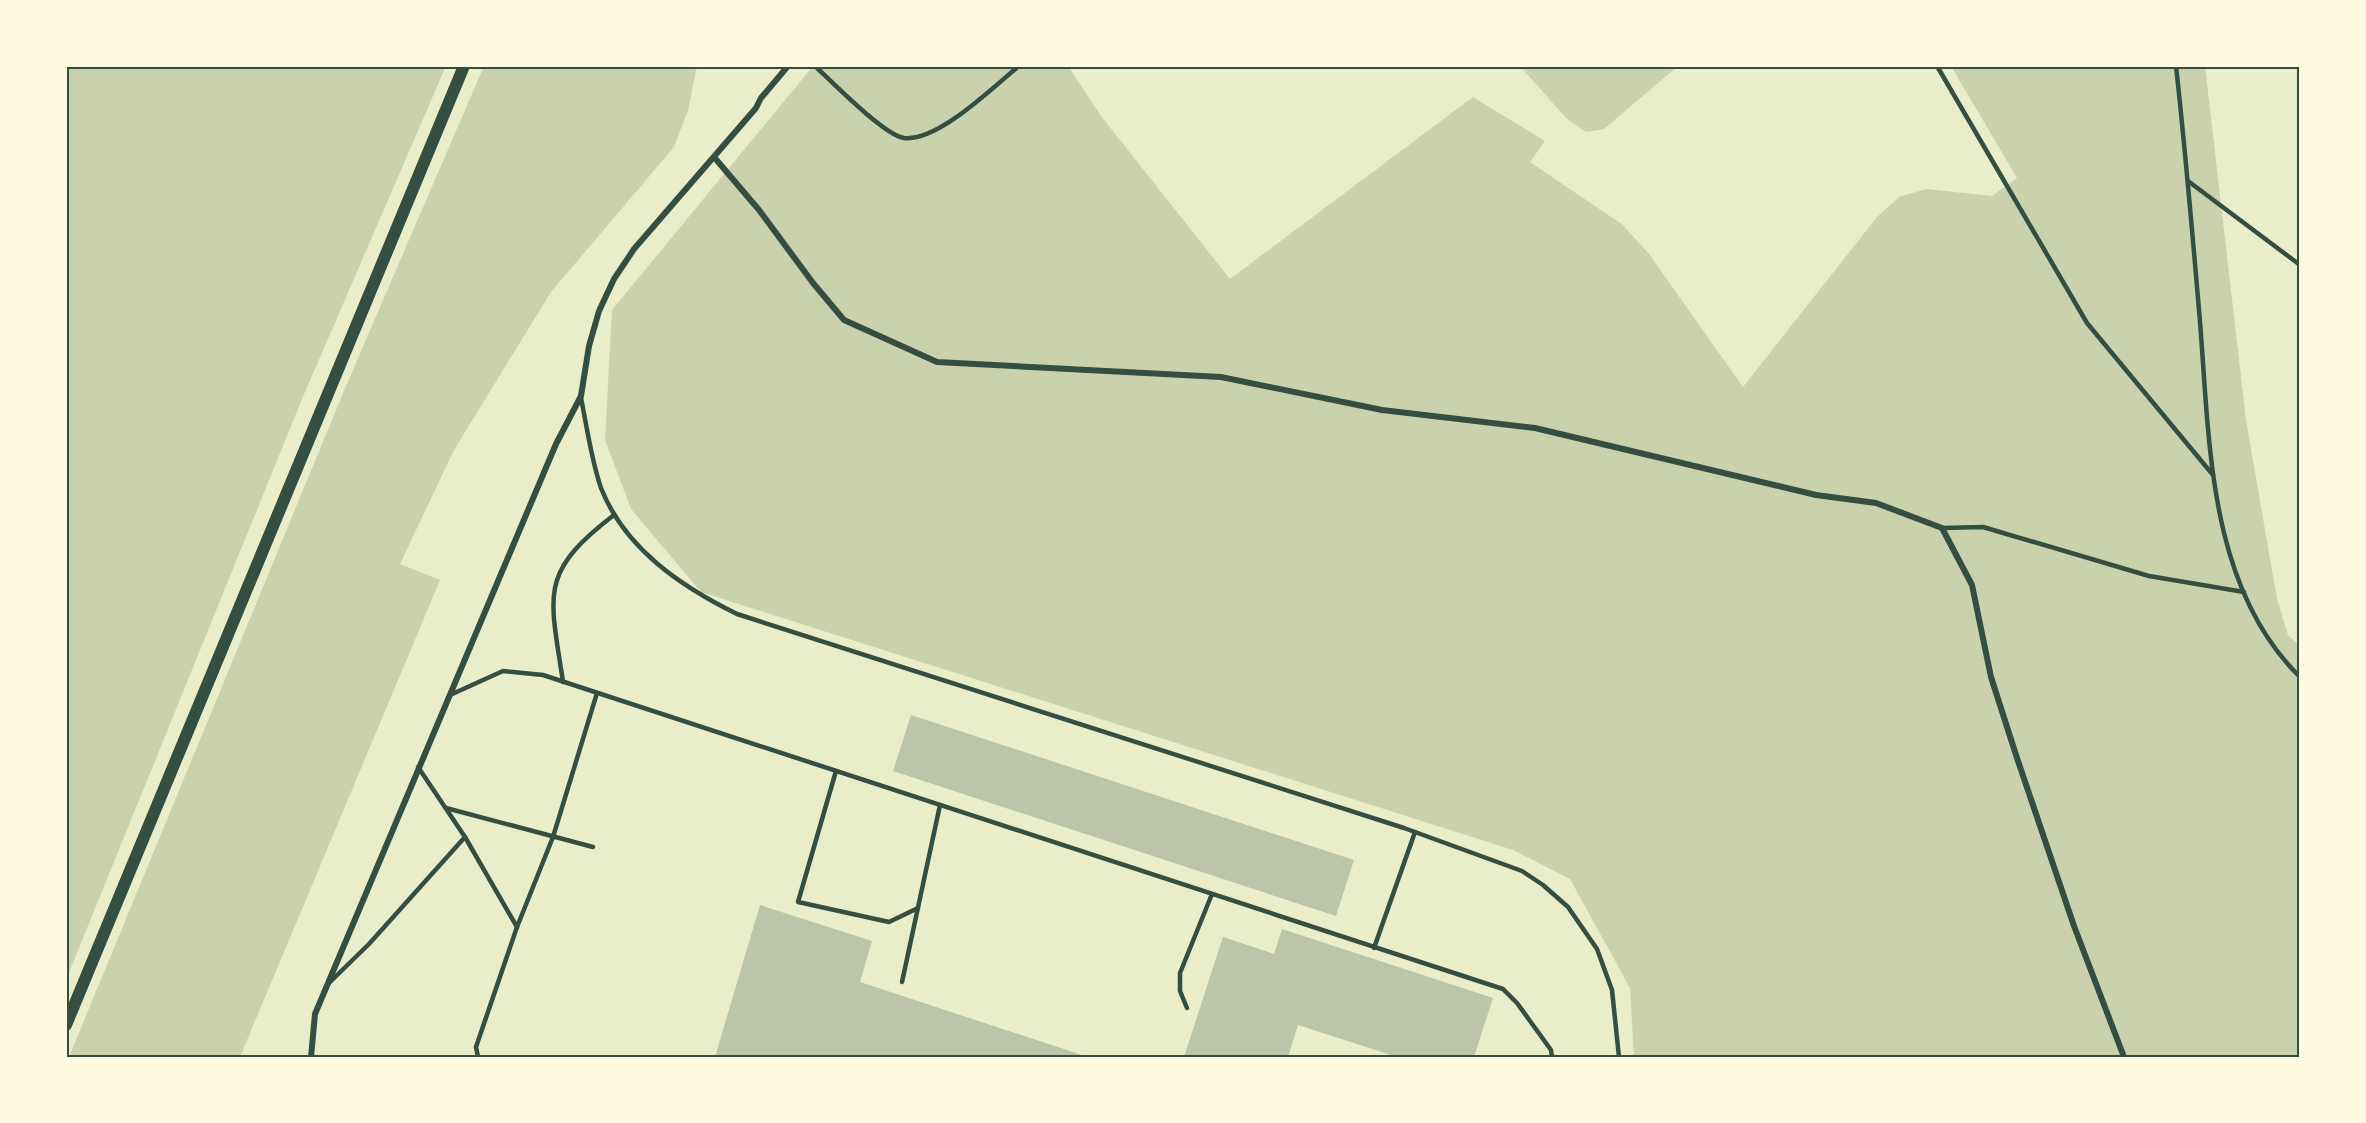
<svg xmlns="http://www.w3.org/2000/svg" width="2366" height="1123" viewBox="0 0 2366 1123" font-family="'Varela Round',sans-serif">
	<rect width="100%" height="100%" fill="#e9edc9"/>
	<g fill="#cad2ad">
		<polygon points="66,66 446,66 302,399 66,980"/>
		<polygon points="484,66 697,66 688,110 674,147 551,292 454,450 400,564 440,580 240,1057 69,1057 346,386"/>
		<polygon points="813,66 1068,66 1101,116 1230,279 1473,97 1545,141 1530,162 1623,225 1649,254 1743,387 1877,217 1899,197 1926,189 1992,196 2017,178 1951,66 2205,66 2246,420 2277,599 2288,635 2300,646 2300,1057 1634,1057 1630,988 1570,879 1513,850 701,592 631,509 605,440 612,310"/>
		<polygon points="1523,66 1678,66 1604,129 1586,132 1566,118 1521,67"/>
	</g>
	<g fill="#bcc5a7">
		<polygon points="911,715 1354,860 1336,916 893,771"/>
		<polygon points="760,905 872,941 860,982 1088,1057 715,1057"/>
		<polygon points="1282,929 1493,998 1474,1057 1397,1057 1298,1025 1288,1057 1184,1057 1223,937 1274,954"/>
	</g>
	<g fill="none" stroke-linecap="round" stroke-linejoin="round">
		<g stroke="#344e41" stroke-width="4.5">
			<path d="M815 66C831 81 884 135 904 138 938 142 993 87 1019 66"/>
			<polyline points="1937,66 2087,323 2213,475"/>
			<path d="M2176 66C2185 147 2192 228 2199 310 2210 433 2205 584 2300 677"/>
			<polyline points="2188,181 2300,265"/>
			<path d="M581 398C587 427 591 459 601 488 625 549 682 587 737 614L1404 828 1522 871 1543 885 1568 907 1597 949 1612 990 1619 1057"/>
			<polyline points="1942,528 1983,527 2149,576 2244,592"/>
			<path d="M563 682C550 594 538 573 614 515"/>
			<polyline points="450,695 503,671 543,675 1503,989 1517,1003 1551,1050 1552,1057"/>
			<polyline points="836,771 798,902 889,922 918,908"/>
			<polyline points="446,808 593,847"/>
			<polyline points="465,837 517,927"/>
			<polyline points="1374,948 1415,832"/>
			<polyline points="330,982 369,944 465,837 418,767"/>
			<polyline points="902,982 940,805"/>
			<polyline points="1187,1008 1180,991 1180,973 1212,894"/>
			<polyline points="478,1057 476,1047 517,927 553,837 597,693"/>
		</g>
		<g stroke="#344e41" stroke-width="6">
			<polyline points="714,157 759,210 813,283 844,320 937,362 1221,377 1382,410 1535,428 1816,495 1876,503 1942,528 1972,585 1991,677 2016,755 2074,926 2124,1057"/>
			<polyline points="311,1057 315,1014 556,444 581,396 589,346 599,311 614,279 634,249 756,108 761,98 788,66"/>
		</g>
		<polyline stroke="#344e41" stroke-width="12" points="66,1025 464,66"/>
	</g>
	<rect width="2366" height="1123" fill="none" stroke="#fefae0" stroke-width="135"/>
	<rect x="68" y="68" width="2230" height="988" fill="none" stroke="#344e41" stroke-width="2"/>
</svg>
